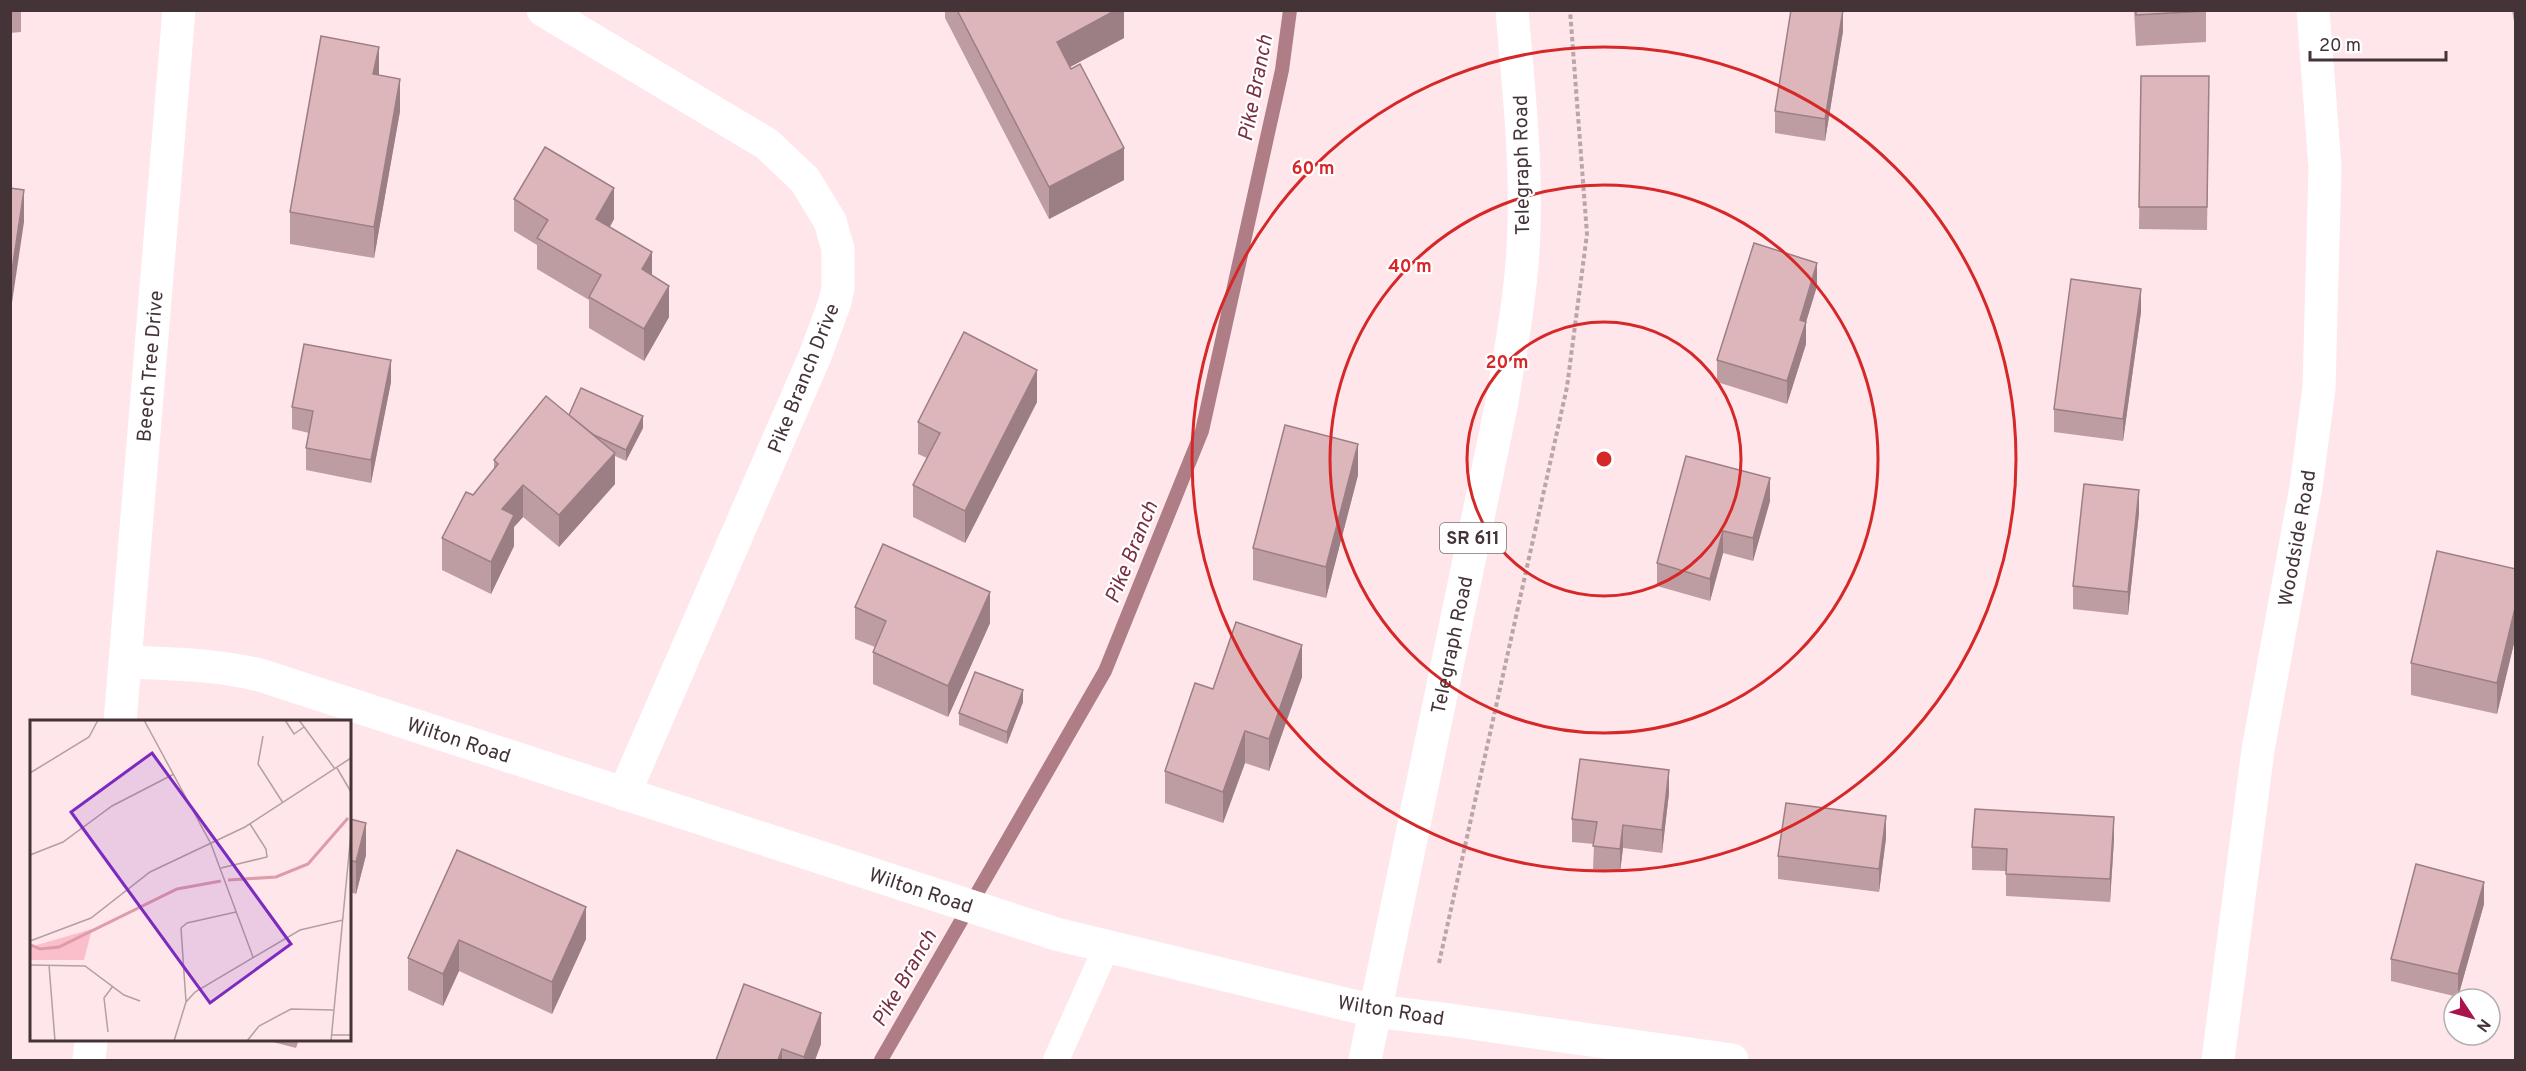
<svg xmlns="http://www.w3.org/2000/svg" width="2526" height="1071" viewBox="0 0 2526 1071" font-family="Overpass,sans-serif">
	<rect width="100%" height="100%" fill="#ffe6ea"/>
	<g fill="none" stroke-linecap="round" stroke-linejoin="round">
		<polyline stroke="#af7d86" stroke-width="14" points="881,1060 1105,671 1202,431 1282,70 1290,10"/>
		<polyline stroke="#baa5a8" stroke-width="4" stroke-dasharray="4.5 3" stroke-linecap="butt" points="1439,963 1567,387 1587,234 1570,10"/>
		<polyline stroke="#fff" stroke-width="26" points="1056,1060 1107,946"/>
		<g stroke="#fff" stroke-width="33">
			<polyline points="543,10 767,144 805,180 830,221 838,249 838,288 835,302 815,356 624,794"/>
			<path id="s1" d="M126 662C172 664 218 664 263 676L1056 934 1374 1011"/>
			<path id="s2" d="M120 722 179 10"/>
			<polyline points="89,1060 91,1040"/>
			<path id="s3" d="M2218 1060 2258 750 2306 487 2319 388 2325 167 2313 10"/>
		</g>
		<polyline stroke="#fff" stroke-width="33" points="1374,1011 1450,1020 1732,1060"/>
		<path stroke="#fff" stroke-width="33" id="s4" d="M1365 1060 1501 407C1511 347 1523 287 1524 225 1526 154 1518 82 1512 10"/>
	</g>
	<g fill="#be9da2">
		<polygon points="10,10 21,10 21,32 10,33"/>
		<polygon points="945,10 1124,10 1124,38 1070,67 1124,180 1049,219 945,18"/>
		<polygon points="2134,10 2206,10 2206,42 2136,46"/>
		<polygon points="2512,10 2516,10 2516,33"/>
		<polygon points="1843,31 1825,141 1775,133 1775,111"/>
		<polygon points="379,75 400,111 374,258 290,244 290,212"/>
		<polygon points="2141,76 2209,99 2207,230 2139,229"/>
		<polygon points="514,199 614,219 610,227 652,276 669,317 644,361 589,328 589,300 537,269 537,245 514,231"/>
		<polygon points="1817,286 1806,322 1806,344 1787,404 1717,382 1717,360"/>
		<polygon points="2141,312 2123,441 2054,432 2054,409"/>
		<polygon points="391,382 371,483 306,470 306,448 309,433 292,429 292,407"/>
		<polygon points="1037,402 965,543 913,517 913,485 927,458 918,454 918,422"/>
		<polygon points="569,415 643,428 626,461 615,456 615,484 559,547 523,517 514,527 514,546 491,594 442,570 442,538 473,495 494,469 494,460"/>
		<polygon points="1358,475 1326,598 1253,580 1253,548"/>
		<polygon points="1770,501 1753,561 1723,553 1710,601 1657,586 1657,563"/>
		<polygon points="2139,513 2128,615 2073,609 2073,586"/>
		<polygon points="2516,569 2516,635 2497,714 2411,695 2411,663"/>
		<polygon points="855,607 990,623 948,717 873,684 873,652 875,647 855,639"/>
		<polygon points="1302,677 1269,771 1245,763 1223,823 1165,803 1165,771 1213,689"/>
		<polygon points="1023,702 1007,744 959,725 959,713"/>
		<polygon points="1669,793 1662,853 1623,848 1620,872 1593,869 1594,844 1572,842 1572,819"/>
		<polygon points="350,819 366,855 356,894 350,892"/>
		<polygon points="1886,838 1879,892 1778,879 1778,856"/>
		<polygon points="2114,839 2110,902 2006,896 2006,871 1972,870 1972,847"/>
		<polygon points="457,850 586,939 552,1014 459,971 443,1006 408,990 408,958"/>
		<polygon points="2484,904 2458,997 2391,981 2391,959"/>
		<polygon points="744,984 821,1044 815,1060 716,1060"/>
		<polygon points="265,1040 299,1040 296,1048"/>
	</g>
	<g fill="#9b7f84">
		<polygon points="1116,10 1124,10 1124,38 1057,74 1057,42"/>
		<polygon points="1843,10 1843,31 1825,141 1825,119"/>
		<polygon points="379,47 379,78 373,74"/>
		<polygon points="400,79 400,111 374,258 374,227"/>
		<polygon points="1124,148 1124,180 1049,219 1049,187"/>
		<polygon points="614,188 614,219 596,250 596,219"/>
		<polygon points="24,190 24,222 10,316 10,284"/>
		<polygon points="652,252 652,284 642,269"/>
		<polygon points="1817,263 1817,286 1806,322 1806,344 1787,404 1787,381 1800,320"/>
		<polygon points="669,286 669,317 644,361 644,329"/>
		<polygon points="2141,289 2141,312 2123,441 2123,419"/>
		<polygon points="391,360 391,382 371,483 371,460"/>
		<polygon points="1037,370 1037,402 965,543 965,511"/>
		<polygon points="643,416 643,428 626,461 626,450"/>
		<polygon points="1358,444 1358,475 1326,598 1326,567"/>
		<polygon points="615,453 615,484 559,547 559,515"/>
		<polygon points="1770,478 1770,501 1753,561 1753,538"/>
		<polygon points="523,485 523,517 514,527 514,546 491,594 491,562 502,509"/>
		<polygon points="2139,490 2139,513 2128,615 2128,592"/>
		<polygon points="1723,531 1723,553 1710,601 1710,579"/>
		<polygon points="990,592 990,623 948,717 948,686"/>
		<polygon points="2516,604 2516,635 2497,714 2497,683"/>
		<polygon points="1302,645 1302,677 1269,771 1269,739"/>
		<polygon points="1023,690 1023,702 1007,744 1007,732"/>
		<polygon points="1245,731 1245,763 1223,823 1223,792"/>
		<polygon points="1669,770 1669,793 1662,853 1662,830"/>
		<polygon points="1886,816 1886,838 1879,892 1879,869"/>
		<polygon points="2114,817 2114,839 2110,902 2110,879"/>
		<polygon points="366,823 366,855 356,894 356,862"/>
		<polygon points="1623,825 1623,848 1620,872 1620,849"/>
		<polygon points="2484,882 2484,904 2458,997 2458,974"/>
		<polygon points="586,907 586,939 552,1014 552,982"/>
		<polygon points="459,940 459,971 443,1006 443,974"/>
		<polygon points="821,1013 821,1044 815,1060 804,1060 804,1057"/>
		<polygon points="782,1049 782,1060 778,1060"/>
	</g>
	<g fill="#ddb6bc" stroke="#9b7f84" stroke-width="1.5">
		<polygon points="957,10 1116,10 1057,42 1071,69 1080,64 1124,148 1049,187"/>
		<polygon points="1791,10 1843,10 1825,119 1775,111"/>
		<polygon points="2136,10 2206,10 2206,11 2136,15"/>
		<polygon points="321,36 379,47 373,74 400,79 374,227 290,212"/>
		<polygon points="2141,76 2209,76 2207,207 2139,207"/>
		<polygon points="545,147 614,188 596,219 652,252 642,269 669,286 644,329 589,297 601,275 537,238 548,220 514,199"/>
		<polygon points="10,188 24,190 10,284"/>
		<polygon points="1754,243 1817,263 1800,320 1806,322 1787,381 1717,360"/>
		<polygon points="2071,279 2141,289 2123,419 2054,409"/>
		<polygon points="964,332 1037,370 965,511 913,485 940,433 918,422"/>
		<polygon points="304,344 391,360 371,460 306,448 313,411 292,407"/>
		<polygon points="581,388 643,416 626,450 594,435 569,415"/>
		<polygon points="546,396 615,453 559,515 523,485 502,509 514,515 491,562 442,538 466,492 473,495 498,464 494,460"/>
		<polygon points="1285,425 1358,444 1326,567 1253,548"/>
		<polygon points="1686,456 1770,478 1753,538 1723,531 1710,579 1657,563"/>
		<polygon points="2084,484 2139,490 2128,592 2073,586"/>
		<polygon points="883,544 990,592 948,686 873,652 886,621 855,607"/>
		<polygon points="2437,551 2516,569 2516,604 2497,683 2411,663"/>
		<polygon points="1236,622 1302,645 1269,739 1245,731 1223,792 1165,771 1195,683 1213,689"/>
		<polygon points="975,672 1023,690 1007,732 959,713"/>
		<polygon points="1580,759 1669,770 1662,830 1623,825 1620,849 1593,846 1597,822 1572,819"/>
		<polygon points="1786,803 1886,816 1879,869 1778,856"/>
		<polygon points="1975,809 2114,817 2110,879 2006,874 2007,849 1972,847"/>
		<polygon points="350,819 366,823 356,862 350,860"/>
		<polygon points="457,850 586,907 552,982 459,940 443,974 408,958"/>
		<polygon points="2416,864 2484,882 2458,974 2391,959"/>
		<polygon points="744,984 821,1013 804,1057 782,1049 778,1060 716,1060"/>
	</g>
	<g fill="none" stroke="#d62828" stroke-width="3">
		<circle cx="1604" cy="459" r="137"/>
		<circle cx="1604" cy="459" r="274"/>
		<circle cx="1604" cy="459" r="412"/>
	</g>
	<g text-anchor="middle" stroke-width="4.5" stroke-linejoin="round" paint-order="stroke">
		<rect fill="#fff" stroke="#7c7173" stroke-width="1.5" x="1440" y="523" width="66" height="30" rx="4.5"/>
		<g font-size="18" font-weight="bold" fill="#443437">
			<text x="1473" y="544">SR 611</text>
		</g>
		<g font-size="20" fill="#443437" stroke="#fff">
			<text transform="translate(1521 165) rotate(-91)" y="7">Telegraph Road</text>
			<text dy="7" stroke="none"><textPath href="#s2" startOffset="357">Beech Tree Drive</textPath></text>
			<text transform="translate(803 378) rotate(-68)" y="7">Pike Branch Drive</text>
			<text dy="7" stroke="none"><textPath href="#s3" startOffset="528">Woodside Road</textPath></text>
			<text dy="7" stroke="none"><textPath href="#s4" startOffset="424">Telegraph Road</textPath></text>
			<text dy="7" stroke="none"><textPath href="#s1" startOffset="344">Wilton Road</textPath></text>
			<text dy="7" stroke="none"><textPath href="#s1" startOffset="830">Wilton Road</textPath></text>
			<text transform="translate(1391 1010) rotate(9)" y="7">Wilton Road</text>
		</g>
		<g font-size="21" font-style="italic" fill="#7b2f43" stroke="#fff">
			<text transform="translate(1255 88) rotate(-79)" y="7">Pike Branch</text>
			<text transform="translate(1131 552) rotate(-68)" y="7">Pike Branch</text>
			<text transform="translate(904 978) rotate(-60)" y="7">Pike Branch</text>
		</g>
	</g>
	<g transform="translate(30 720)">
		<rect width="321" height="321" fill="#ffe6ea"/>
		<path d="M62 209 54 240H0V227Z" fill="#fabfca"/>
		<path fill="none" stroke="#dd9ca8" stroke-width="3" d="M198 160 246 157 278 144 318 98M1 225 10 229 29 227 147 169 191 161"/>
		<path fill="none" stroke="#b49fa2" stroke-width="1.5" d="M114 0 181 124 223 237M255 0 264 14 274 7M269 0 305 49M233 16 228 44 253 83M307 48 321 72M0 53 59 17 68 0M0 135 33 122 82 86 144 54M191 148 237 137 236 129 220 104M0 221 61 198 120 152 215 107 321 38M0 245 55 246 94 275 110 281M19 245 25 321M156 282 151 208 157 203 206 192M78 312 74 278 83 266M301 315H321M144 321 156 282 165 272 270 210 313 200M217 321 229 306 261 289 303 290M301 321 321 113"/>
		<path fill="#7b2cbf" fill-opacity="0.15" stroke="#7b2cbf" stroke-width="3" d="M122 33 261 224 180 283 41 92Z"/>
		<rect width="321" height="321" fill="none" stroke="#443437" stroke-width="3"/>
	</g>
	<circle cx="1604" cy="459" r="9" fill="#d62828" stroke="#fff" stroke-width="3"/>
	<g font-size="18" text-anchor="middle" font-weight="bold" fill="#d62828" stroke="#fff" stroke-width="4.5" stroke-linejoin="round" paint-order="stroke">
		<text x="1313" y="174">60 m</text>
		<text x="1410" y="272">40 m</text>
		<text x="1507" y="368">20 m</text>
	</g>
	<rect width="2526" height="1071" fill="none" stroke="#443437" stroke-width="24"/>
	<g transform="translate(2472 1017) rotate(126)"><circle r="28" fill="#ffffff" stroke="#b4aeaf" stroke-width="1.5"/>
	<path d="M0-4.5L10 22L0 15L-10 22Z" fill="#a8144b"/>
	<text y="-9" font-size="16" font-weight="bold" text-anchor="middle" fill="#443437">N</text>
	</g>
	<path d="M2310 51v9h136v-9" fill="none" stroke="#443437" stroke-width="3"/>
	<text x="2319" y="51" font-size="18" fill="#443437" stroke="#ffffff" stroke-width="4.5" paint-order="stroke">20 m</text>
</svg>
